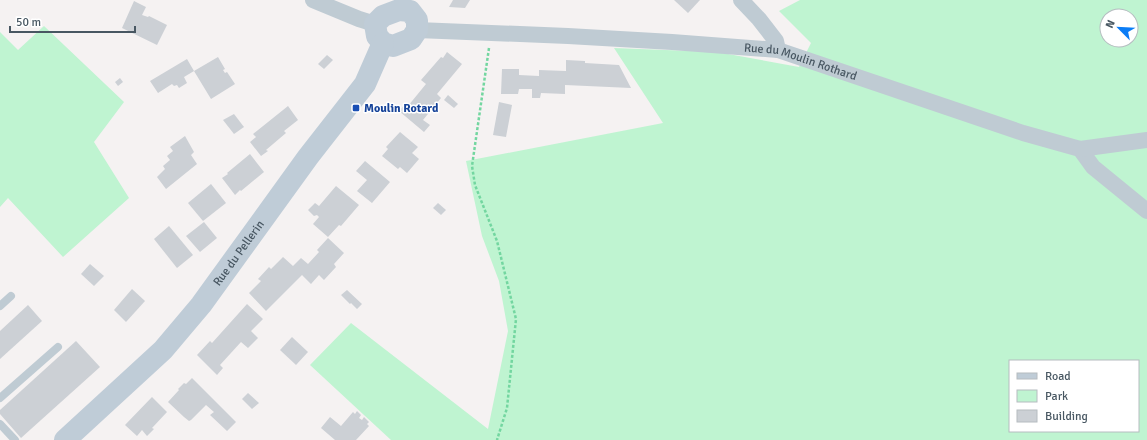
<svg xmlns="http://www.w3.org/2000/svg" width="1147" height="440" viewBox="0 0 1147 440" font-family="Signika,sans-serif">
	<rect width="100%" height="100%" fill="#f5f2f2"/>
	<g fill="#bff4d1" fill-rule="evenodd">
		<path d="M800 0H1147V440H391L310 365 351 323 488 429 508 331 499 281 482 236 466 161 663 123 614 48 717 52 799 67 811 43 779 11ZM1107 16H1131V40H1107ZM1010 361H1138V431H1010Z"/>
		<polygon points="44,26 124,102 94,142 129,198 63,257 8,198 0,207 0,32 18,50"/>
	</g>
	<g fill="#ccd0d5">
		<polygon points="453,0 470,0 465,8 449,7"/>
		<polygon points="674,0 700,0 688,13"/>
		<polygon points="134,1 146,7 142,15 148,17 149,16 167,25 157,45 122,28"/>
		<polygon points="447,52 462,64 437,94 441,98 423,120 430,125 424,132 399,111 405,104 408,106 426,84 421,80 441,57 443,58"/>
		<polygon points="327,55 333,60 324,69 318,64"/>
		<polygon points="218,57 225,69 223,70 225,73 227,72 235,84 211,99 194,71"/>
		<polygon points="187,59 194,71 184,77 187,83 179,88 177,85 174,86 172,84 158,93 150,81"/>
		<polygon points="566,60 585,61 585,63 619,65 631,88 565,85 565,94 541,93 540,98 532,98 532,89 519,89 518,94 501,94 502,69 519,69 519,75 539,76 539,70 566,71"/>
		<polygon points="120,78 123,82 118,86 115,82"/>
		<polygon points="448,95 458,104 454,108 444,100"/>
		<polygon points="499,102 512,105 506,137 493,135"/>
		<polygon points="288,106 298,120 284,131 286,133 266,150 268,151 261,156 250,142 256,137 253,134"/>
		<polygon points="234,114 244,127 234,134 223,120"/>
		<polygon points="400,132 418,147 412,153 419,159 407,173 400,167 398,169 382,156 388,149 386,147"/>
		<polygon points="185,136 194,152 191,155 197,164 166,189 157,177 165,169 163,166 170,160 167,156 173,151 170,147"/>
		<polygon points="250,154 264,172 241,191 240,190 235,195 222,178 228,174 227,173"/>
		<polygon points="365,161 390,182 372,203 357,191 367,180 356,171"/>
		<polygon points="211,184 226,203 203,221 188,203"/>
		<polygon points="336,186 359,205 341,226 339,225 328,237 313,224 319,217 317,215 314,216 308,210 315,203 319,206"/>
		<polygon points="438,203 446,210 441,215 433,208"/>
		<polygon points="204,222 217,238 200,252 186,236"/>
		<polygon points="169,226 193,255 177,268 154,239"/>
		<polygon points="328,238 344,253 334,264 336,267 324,280 319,275 311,284 302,275 266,311 249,293 261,281 258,279 269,267 271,269 283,257 293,266 301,258 308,264 319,252 317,250"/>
		<polygon points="90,264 104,276 94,286 81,274"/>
		<polygon points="132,289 145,301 126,322 114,310"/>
		<polygon points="347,290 362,304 357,309 351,303 350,304 341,295"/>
		<polygon points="247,304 263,319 251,331 258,338 248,348 241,342 220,365 223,368 217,375 197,355 210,341 212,343"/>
		<polygon points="28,305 42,321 0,359 0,331"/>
		<polygon points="292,337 308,352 296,365 280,350"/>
		<polygon points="76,341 100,367 21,438 0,414 0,410"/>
		<polygon points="192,378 236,422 227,431 210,415 214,412 206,405 191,420 189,421 184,417 168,402 179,390 178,389 184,383 186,384"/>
		<polygon points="248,393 259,403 252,409 242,399"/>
		<polygon points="152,397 167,412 152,428 154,429 147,436 142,430 137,436 125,425"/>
		<polygon points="357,411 361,415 359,418 362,420 364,417 369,422 367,424 369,426 356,440 335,440 321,428 330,417 341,426 353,412 355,414"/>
	</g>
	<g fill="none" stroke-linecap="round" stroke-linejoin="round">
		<polyline stroke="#73d6a0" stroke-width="2.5" stroke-dasharray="3 2" stroke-linecap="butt" points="489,48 472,166 475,185 497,241 516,319 507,408 497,440"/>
		<g stroke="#bfcbd3" stroke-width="8">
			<polyline points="0,306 11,296"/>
			<polyline points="0,398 58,347"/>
			<polyline points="0,424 15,440"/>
		</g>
		<g stroke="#bfcbd3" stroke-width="16">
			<polyline points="313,0 359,19 375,24"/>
			<polyline points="741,0 759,19 776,41 778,50"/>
			<path id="s1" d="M417 30 568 36 672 42 778 50 1023 133 1080 149 1093 167 1147 211"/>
			<polyline points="1080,149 1147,140"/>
		</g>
		<g stroke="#bfccd7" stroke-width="22">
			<polygon points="399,10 410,11 417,20 417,30 411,39 393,46 383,43 377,36 375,24 383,16"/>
			<path id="s2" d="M65 440 163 350 201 305 308 157 365 84 383 43"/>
		</g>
	</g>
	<rect fill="#1a4fb4" stroke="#fff" stroke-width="1.5" x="352" y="104" width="8" height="8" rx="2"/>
	<g text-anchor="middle" stroke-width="3" stroke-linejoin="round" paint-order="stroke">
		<g font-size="12" fill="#485762" stroke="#fff">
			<text dy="4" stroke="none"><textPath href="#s1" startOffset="386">Rue du Moulin Rothard</textPath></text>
			<text dy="4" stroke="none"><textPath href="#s2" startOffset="256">Rue du Pellerin</textPath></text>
		</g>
		<g font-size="12" font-weight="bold" fill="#164399" stroke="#fff" text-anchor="start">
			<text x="364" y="112">Moulin Rotard</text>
		</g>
	</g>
	<rect x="1009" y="360" width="130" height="72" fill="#ffffff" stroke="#b6bcc0"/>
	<rect x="1017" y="373" width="20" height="6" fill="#bfccd7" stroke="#b6bcc0"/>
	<text x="1045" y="380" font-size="12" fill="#485762">Road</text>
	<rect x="1017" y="390" width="20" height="12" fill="#bff4d1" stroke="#b6bcc0"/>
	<text x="1045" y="400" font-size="12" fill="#485762">Park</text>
	<rect x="1017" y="410" width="20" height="12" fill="#ccd0d5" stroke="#b6bcc0"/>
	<text x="1045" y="420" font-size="12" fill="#485762">Building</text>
	<g transform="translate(1119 28) rotate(294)"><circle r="19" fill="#ffffff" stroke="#b6bcc0"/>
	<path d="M0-3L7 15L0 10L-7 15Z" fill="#0b7df6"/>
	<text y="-6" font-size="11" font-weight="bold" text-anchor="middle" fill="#485762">N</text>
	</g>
	<path d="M10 26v6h125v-6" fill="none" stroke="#485762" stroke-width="2"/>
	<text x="16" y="26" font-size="12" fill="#485762" stroke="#ffffff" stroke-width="3" paint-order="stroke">50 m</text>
</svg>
